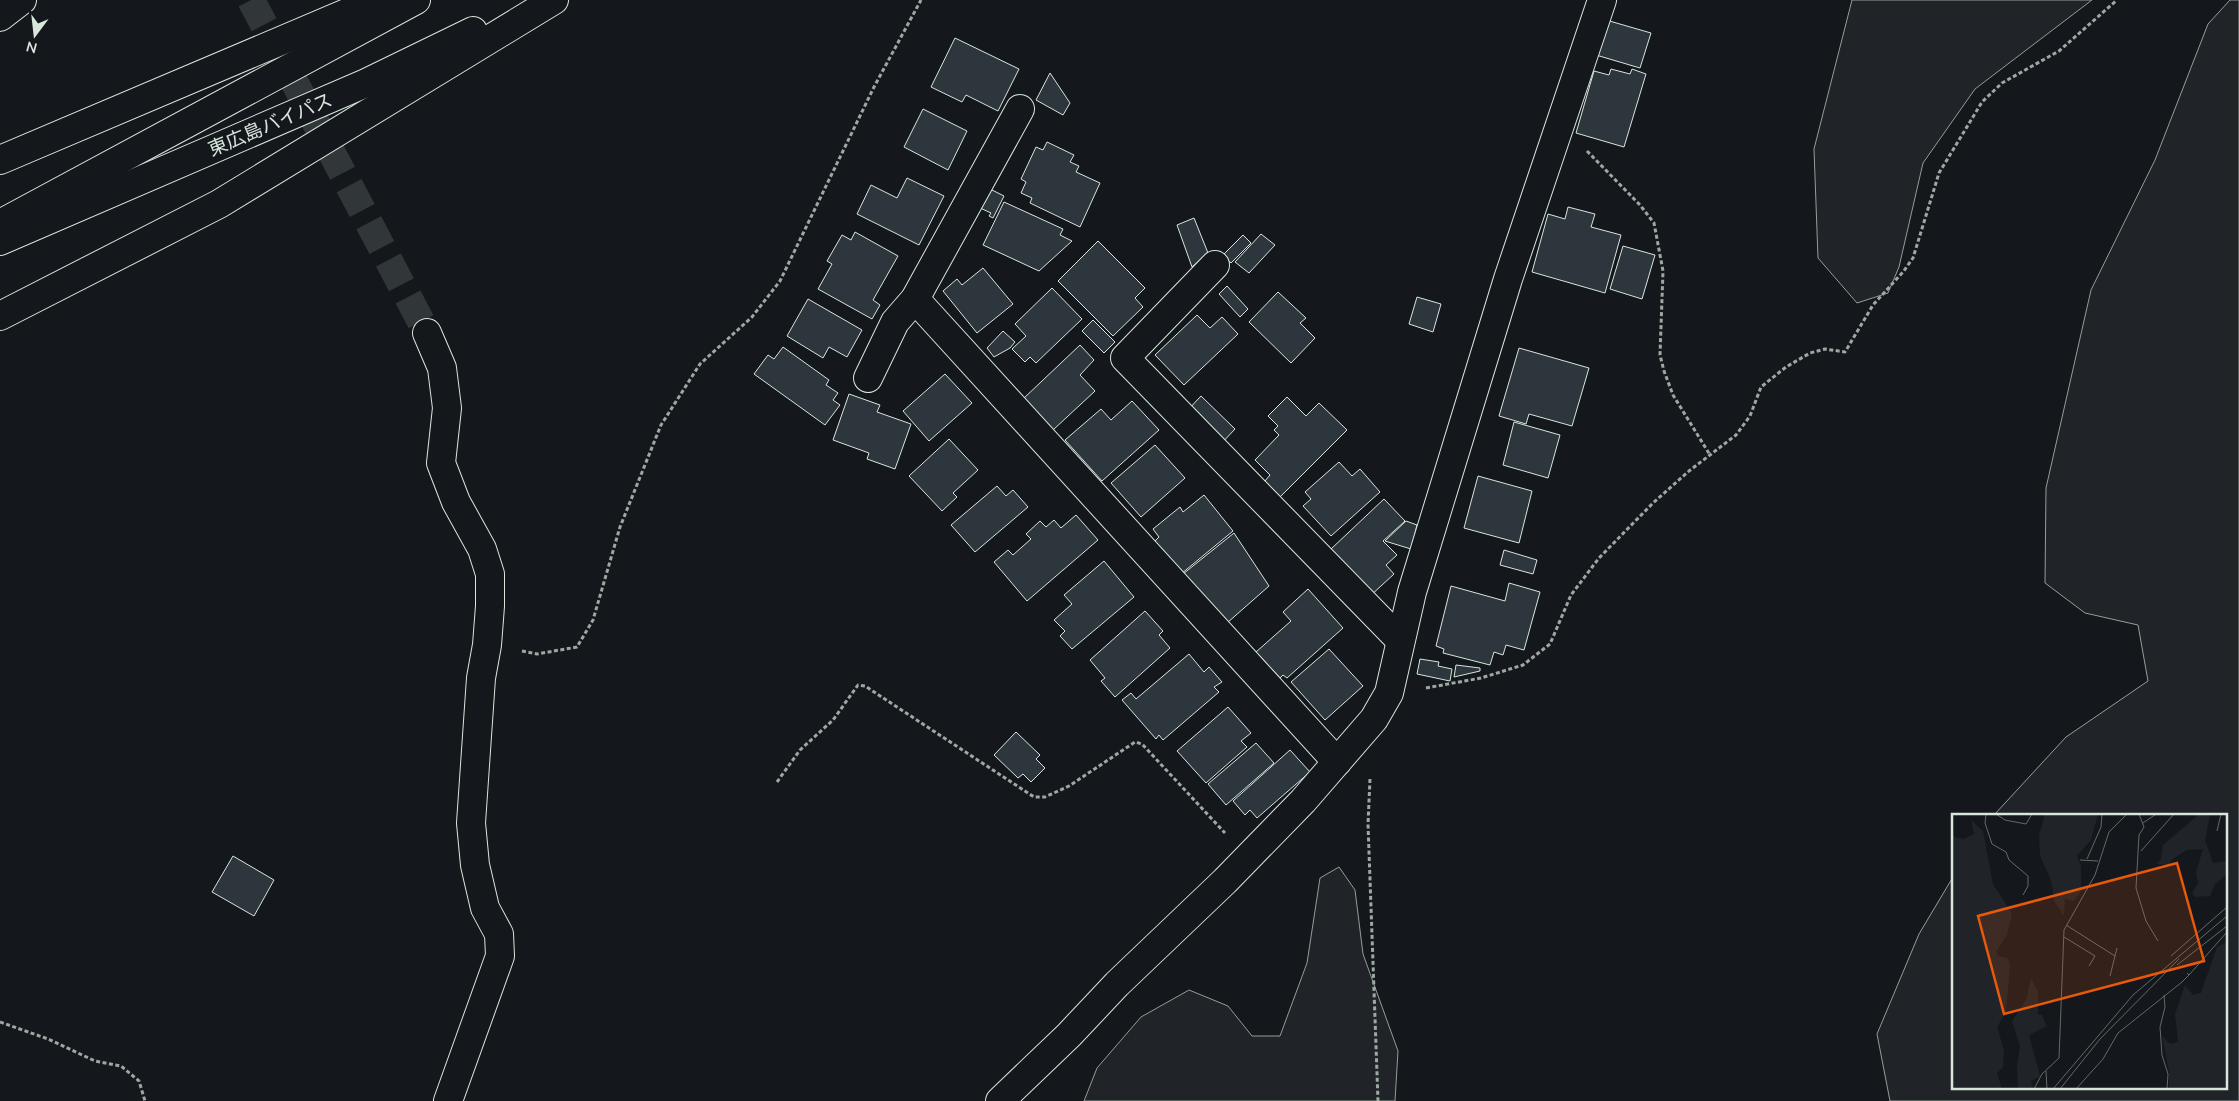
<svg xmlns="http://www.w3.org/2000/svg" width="2239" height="1101" viewBox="0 0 2239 1101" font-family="Mulish,'Noto Sans JP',sans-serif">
	<rect width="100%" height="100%" fill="#14181c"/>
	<g fill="#202428" stroke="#939e99">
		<polygon points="1852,0 2092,0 1975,89 1923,163 1899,267 1888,293 1857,303 1818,258 1814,149"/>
		<polygon points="2230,0 2239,0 2239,1101 1890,1101 1877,1034 1919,934 1953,877 1953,1087 2225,1087 2225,815 1994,815 2066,737 2148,681 2138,625 2085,613 2045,583 2046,488 2091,290 2155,160 2208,24"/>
		<polygon points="1339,867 1355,890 1363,954 1398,1051 1395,1101 1084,1101 1097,1068 1141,1017 1189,990 1228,1006 1252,1036 1280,1036 1307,963 1320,878"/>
	</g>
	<g fill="#2c363c" stroke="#d8e6dc">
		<polygon points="1606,20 1651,33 1640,68 1596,55"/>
		<polygon points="955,38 1019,69 998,111 966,95 962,102 931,87"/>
		<polygon points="1611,69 1630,74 1632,69 1646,74 1624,147 1576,133 1594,71 1609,75"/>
		<polygon points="1050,73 1070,103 1063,115 1036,100"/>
		<polygon points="923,109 967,131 948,170 904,147"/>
		<polygon points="1047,142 1074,155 1070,162 1079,166 1076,172 1100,183 1080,227 1030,203 1032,198 1021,193 1026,182 1021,179 1036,147 1043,150"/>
		<polygon points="907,178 944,196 919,245 857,214 871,185 897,198"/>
		<polygon points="988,188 1004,196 993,218 989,216 991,213 978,207"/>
		<polygon points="1004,202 1063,229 1060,235 1072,241 1039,271 983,245"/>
		<polygon points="1568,207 1595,214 1591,227 1621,235 1605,293 1532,272 1548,214 1565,219"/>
		<polygon points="1194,218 1208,253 1192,267 1177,225"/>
		<polygon points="855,232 898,256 873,300 880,305 872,319 818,289 832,264 827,261 842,235 851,240"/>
		<polygon points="1261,234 1275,245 1249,273 1235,262"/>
		<polygon points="1243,235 1251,243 1231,263 1223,255"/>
		<polygon points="1098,241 1145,288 1135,298 1143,307 1113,336 1058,281"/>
		<polygon points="1623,246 1655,255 1642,299 1610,289"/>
		<polygon points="983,268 1013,304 977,333 943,291 957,279 962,285"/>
		<polygon points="1227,286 1248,309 1240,317 1219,294"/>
		<polygon points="1052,288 1082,319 1036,363 1030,357 1025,362 1012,349 1026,336 1015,324"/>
		<polygon points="1278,292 1306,318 1300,323 1315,338 1291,363 1249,322"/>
		<polygon points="1417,297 1441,304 1433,332 1409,324"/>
		<polygon points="808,299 862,330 847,357 829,347 823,358 787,336"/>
		<polygon points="1197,315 1210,328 1222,317 1238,334 1184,385 1155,355"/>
		<polygon points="1093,320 1115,342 1104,353 1082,331"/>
		<polygon points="1003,331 1015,342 1010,348 994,357 987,348"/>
		<polygon points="1080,345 1094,360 1080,375 1095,391 1053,430 1023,399"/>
		<polygon points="783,347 829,380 826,385 838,393 833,400 840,405 825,425 754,374 768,355 774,359"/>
		<polygon points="1519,348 1589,368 1572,426 1529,414 1526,424 1499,416"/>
		<polygon points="945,374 972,403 929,441 903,411"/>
		<polygon points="849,394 880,405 877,412 911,424 895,469 867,459 869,453 833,440"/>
		<polygon points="1201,396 1235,429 1220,445 1186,412"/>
		<polygon points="1287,397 1306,416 1319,403 1347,430 1280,497 1265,481 1270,475 1255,460 1279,435 1274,430 1278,426 1268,416"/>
		<polygon points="1132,401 1159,430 1102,481 1065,440 1101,409 1111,420"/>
		<polygon points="1514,422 1560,435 1548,478 1503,465"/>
		<polygon points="949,439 978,470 953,493 957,497 942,511 909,476"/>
		<polygon points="1155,445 1185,478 1141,517 1111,483"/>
		<polygon points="1339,462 1352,476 1360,469 1380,492 1331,536 1303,506 1311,499 1305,492"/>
		<polygon points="1478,476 1532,491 1519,543 1464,528"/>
		<polygon points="997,486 1006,496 1013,490 1028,507 975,552 951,525"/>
		<polygon points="1204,495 1233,531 1181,574 1155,541 1159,537 1153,529 1180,507 1183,512"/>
		<polygon points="1384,499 1405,521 1383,541 1397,555 1386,565 1394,574 1369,597 1333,559 1337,555 1331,549"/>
		<polygon points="1076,515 1098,540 1027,601 994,562 1008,550 1013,555 1031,539 1026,534 1040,521 1046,527 1054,520 1061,528"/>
		<polygon points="1406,521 1417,525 1411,549 1385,541"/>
		<polygon points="1234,533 1269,586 1227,623 1183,574"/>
		<polygon points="1504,550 1537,560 1533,574 1500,565"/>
		<polygon points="1104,561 1134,597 1072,649 1060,636 1065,631 1054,620 1072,604 1064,595"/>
		<polygon points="1509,583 1540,592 1524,650 1506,645 1503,655 1494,652 1490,665 1443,653 1444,649 1436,646 1451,586 1505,601"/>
		<polygon points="1308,589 1343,628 1287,678 1283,675 1280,678 1256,652 1291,621 1283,612"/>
		<polygon points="1145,611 1163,631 1159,635 1170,648 1115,697 1101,681 1105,678 1090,660"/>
		<polygon points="1329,649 1363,686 1325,720 1291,682"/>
		<polygon points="1189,654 1204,672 1209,667 1222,682 1214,687 1219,692 1163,740 1159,735 1156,739 1122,700 1131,693 1136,699"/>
		<polygon points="1420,659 1439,662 1438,666 1452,669 1450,681 1417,674"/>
		<polygon points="1456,665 1480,668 1480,671 1454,677"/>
		<polygon points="1228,707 1251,733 1241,741 1247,747 1206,783 1177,751"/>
		<polygon points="1016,732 1040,755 1036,759 1045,768 1031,782 1023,774 1018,778 994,755"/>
		<polygon points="1256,743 1274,763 1226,805 1208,784"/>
		<polygon points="1290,750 1310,772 1257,818 1250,810 1245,815 1233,801"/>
		<polygon points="233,856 274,880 254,916 212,892"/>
	</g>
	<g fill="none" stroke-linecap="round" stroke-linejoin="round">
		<polyline stroke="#313739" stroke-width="28" stroke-dasharray="28 14" stroke-linecap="butt" points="251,0 427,333"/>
		<defs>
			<g id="street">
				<polyline points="0,17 22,0"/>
				<polyline points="1215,265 1125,358 1400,640"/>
				<polyline points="915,299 1337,762"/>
				<polyline points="427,333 442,368 447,408 441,463 456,502 482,549 490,574 490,606 487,645 481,678 471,823 475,865 485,908 499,934 500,956 448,1101"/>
				<polyline points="868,378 895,322 915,299 1020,109"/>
				<polyline points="1000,1101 1069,1035 1117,984 1225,881 1303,801 1374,719 1389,693 1412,592 1508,279 1602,0"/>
			</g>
			<g id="highway">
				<polyline points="0,160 377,0"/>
				<polyline points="0,224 416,0"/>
				<polyline points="0,241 366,83 473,31"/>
				<polyline points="0,316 219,204 554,0"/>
			</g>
		</defs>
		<use href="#street" stroke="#d8e6dc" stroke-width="30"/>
		<use href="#highway" stroke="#d8e6dc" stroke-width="30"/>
		<g stroke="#9da8a2" stroke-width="3" stroke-dasharray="4 2.5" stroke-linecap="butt">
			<polyline points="1587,151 1640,205 1654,223 1663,271 1660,355 1664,371 1673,395 1710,455"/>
			<polyline points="522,651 537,654 577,647 593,620 620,527 661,425 700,364 752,317 780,281 874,87 921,0"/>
			<polyline points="1426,688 1481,678 1523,665 1550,644 1571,595 1599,558 1653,503 1689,471 1736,435 1750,416 1761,387 1786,367 1810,353 1825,349 1845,352 1873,305 1903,272 1913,258 1939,173 1982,102 2002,83 2059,51 2117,0"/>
			<polyline points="1370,779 1368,824 1378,1101"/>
			<polyline points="777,782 800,750 833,720 858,685 865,686 1034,797 1045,797 1069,786 1135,742 1142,744 1225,833"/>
			<polyline points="0,1022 48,1039 95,1061 121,1066 139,1081 145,1101"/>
		</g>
		<use href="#street" stroke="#14181c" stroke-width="28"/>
		<use href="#highway" stroke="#14181c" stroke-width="28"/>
	</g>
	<g text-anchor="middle" stroke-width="4" stroke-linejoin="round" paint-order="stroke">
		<g font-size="19" fill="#d8e6dc" stroke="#14181c">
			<text transform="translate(270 124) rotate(-23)" y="7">東広島バイパス</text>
		</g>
	</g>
	<g transform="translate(1952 814)">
		<rect width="275" height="275" fill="#14181c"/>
		<path d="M93 0H146L139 26 125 42 129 52V78L122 87 113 85 112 102 102 87 99 66 88 42 87 21ZM246 1H258L253 26 261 49 275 47V60L263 70 258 82 243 83 240 79 246 69 244 58 251 35 235 36 219 46 217 51 204 50 209 45 211 31ZM19 6 31 17 41 70 60 100 55 121 44 138 46 142 56 144 58 152 54 198 45 213 52 236 51 253 45 259 50 275H0V12L2 23 12 25 22 20ZM275 128V275H217V258L210 222 218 230 226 228 223 200 233 171 241 181 249 179 265 133ZM79 164 86 177V201H90L95 212 77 221 88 262 79 267 81 275H66L65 251 68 232 60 207 74 186Z" fill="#202428"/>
		<path fill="none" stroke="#626a69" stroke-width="1" d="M34 0 33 9 40 30 54 38 57 46 76 62V72L71 81M44 0 53 6 74 10 80 0M187 0 192 13 187 21 184 74 194 107 206 127M191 9 204 0M265 17 269 0M189 37 222 0M135 45 149 13 150 0M128 46 146 47M114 111 163 142M112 123 143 142 137 152M219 142 275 93M225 151 275 112M237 161 275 118M158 162 165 134M212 181 213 193 208 213 210 241 216 260 215 275M94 257 95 275M82 275 90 260 107 244 112 116 143 61 157 18 175 0M101 275 181 181 275 102M108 275 148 225 227 145M124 275 151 245 166 219 230 168 237 161 235 159M147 275H171"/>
		<path fill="#e8590c" fill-opacity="0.15" stroke="#e8590c" stroke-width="2.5" d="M225 49 252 147 52 200 26 102Z"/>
		<rect width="275" height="275" fill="none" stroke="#d8e6dc" stroke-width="2.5"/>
	</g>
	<g transform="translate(35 35) rotate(195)" stroke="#14181c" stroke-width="4" paint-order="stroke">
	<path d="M0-4L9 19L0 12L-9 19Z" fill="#d8e6dc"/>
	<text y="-8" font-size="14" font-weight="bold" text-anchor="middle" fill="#d8e6dc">N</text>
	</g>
</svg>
